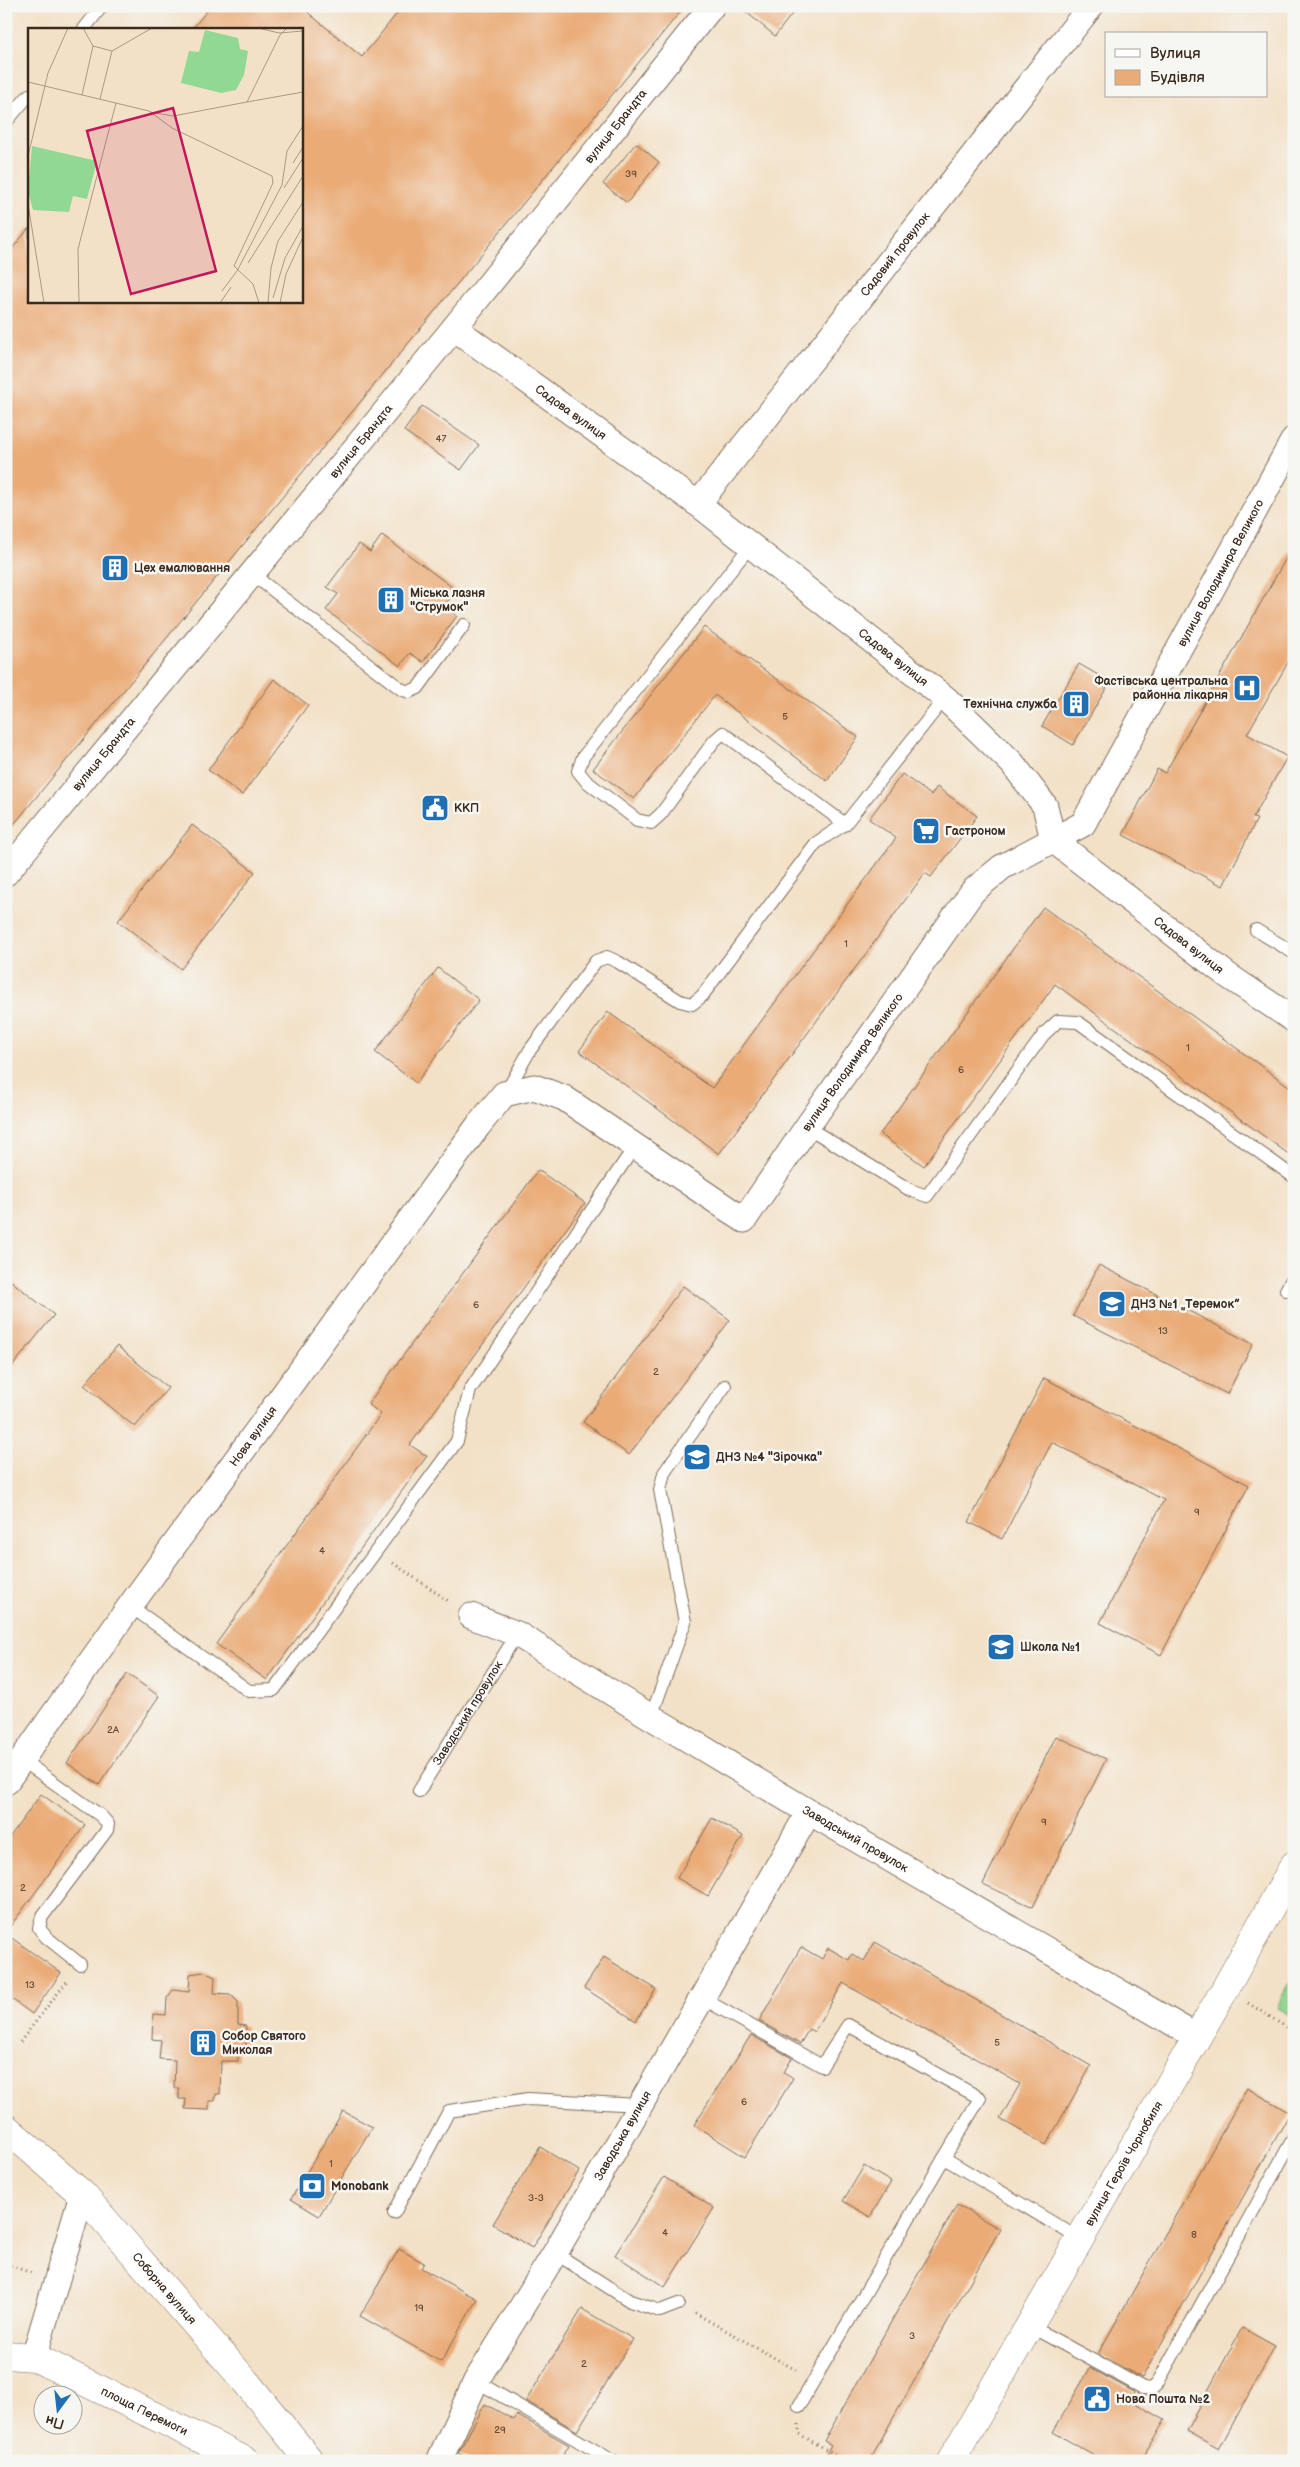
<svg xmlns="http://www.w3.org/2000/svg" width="1300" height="2467" viewBox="0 0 1300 2467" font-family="'Balsamiq Sans',sans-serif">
	<rect width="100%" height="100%" fill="#f6f6f2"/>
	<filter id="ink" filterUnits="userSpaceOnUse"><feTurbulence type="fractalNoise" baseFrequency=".02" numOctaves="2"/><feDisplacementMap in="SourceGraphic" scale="10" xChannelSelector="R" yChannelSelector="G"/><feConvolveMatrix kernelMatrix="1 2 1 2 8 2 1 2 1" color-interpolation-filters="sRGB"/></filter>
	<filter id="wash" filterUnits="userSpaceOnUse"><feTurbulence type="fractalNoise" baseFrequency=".0096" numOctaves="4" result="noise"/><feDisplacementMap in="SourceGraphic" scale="20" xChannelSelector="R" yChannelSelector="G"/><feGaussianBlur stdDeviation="1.12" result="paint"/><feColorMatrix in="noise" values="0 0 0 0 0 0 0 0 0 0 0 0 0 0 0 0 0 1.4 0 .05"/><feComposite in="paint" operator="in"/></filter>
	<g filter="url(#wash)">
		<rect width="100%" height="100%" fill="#f3e1c7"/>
		<polygon fill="#91d892" stroke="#668158" points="1294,1976 1294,2017 1277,2008"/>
		<g id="blocks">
			<g fill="#eaab77">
				<polygon points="211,6 300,6 362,57 403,6 685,6 6,834 6,256 29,228 29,301 301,301 301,29 192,29"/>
				<polygon points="739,6 798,6 775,36"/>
				<polygon points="636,143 659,162 627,203 603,184"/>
				<polygon points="422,406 479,445 461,470 404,431"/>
				<polygon points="382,535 456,590 444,606 457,616 423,662 410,653 400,666 326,610 338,594 327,587 359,544 370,552"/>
				<polygon points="1294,544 1294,652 1247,734 1287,757 1253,818 1257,819 1223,886 1123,835 1157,769 1165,773"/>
				<polygon points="704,627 858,737 827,781 715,695 634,799 593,769"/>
				<polygon points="1079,664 1110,682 1073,745 1042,726"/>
				<polygon points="274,679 308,705 242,795 208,770"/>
				<polygon points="902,774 931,795 937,787 977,816 931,877 925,873 719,1154 579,1051 608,1012 712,1088 896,838 869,819"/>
				<polygon points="192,825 255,872 181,969 118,921"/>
				<polygon points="1043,907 1294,1090 1294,1158 1055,984 924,1166 880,1134"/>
				<polygon points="438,968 479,1000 416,1083 375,1052"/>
				<polygon points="538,1170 585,1203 410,1445 427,1456 267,1680 216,1644 381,1414 368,1404"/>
				<polygon points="1099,1265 1253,1344 1227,1394 1073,1316"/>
				<polygon points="6,1277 54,1315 6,1374"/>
				<polygon points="683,1286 730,1320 629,1455 583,1422"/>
				<polygon points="117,1346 168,1388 135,1427 84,1385"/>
				<polygon points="1044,1378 1249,1485 1161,1655 1100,1623 1164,1500 1052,1442 1002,1539 969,1522"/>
				<polygon points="127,1674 159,1696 99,1785 67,1763"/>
				<polygon points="1056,1736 1106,1759 1033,1907 983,1884"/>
				<polygon points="41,1794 85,1825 6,1932 6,1842"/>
				<polygon points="712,1818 743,1836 708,1896 677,1878"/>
				<polygon points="6,1934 61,1973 32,2014 6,1995"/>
				<polygon points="875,1942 1091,2066 1046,2145 1000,2119 1020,2084 843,1983 814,2032 809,2029 800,2044 759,2021 801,1947 822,1959 828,1948 849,1960 852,1954 864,1961"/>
				<polygon points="604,1957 656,1989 636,2021 584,1988"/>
				<polygon points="204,1972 215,1977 214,1993 230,1994 238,2002 238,2025 246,2026 246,2046 238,2046 238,2061 221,2061 220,2094 216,2094 215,2101 209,2101 209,2110 185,2109 186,2099 179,2099 179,2088 174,2088 175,2060 159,2059 161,2040 152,2039 153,2014 166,2015 167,1998 173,1990 189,1992 190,1974"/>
				<polygon points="751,2035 792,2058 784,2072 793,2078 745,2157 694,2125"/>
				<polygon points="1247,2088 1290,2113 1142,2378 1098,2354"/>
				<polygon points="343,2111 372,2127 319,2216 291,2199"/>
				<polygon points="540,2147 579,2171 532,2248 493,2224"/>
				<polygon points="864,2166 891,2182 870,2217 843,2201"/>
				<polygon points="664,2177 714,2208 665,2287 615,2255"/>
				<polygon points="957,2205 1000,2229 869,2461 822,2461 831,2445 824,2441"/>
				<polygon points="399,2249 424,2263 421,2268 477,2299 441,2362 360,2316"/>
				<polygon points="582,2309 633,2339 577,2431 526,2401"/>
				<polygon points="1242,2328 1275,2346 1219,2449 1186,2431"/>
				<polygon points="1090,2368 1134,2392 1130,2400 1165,2420 1141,2461 1104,2461 1053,2432"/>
				<polygon points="485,2404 514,2420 517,2415 569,2445 559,2461 472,2461 458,2453"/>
			</g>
		</g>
	</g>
	<g filter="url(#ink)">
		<use href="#blocks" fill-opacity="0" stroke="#7b6a59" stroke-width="1"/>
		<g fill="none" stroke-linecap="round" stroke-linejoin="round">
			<defs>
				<g id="lane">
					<polyline points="84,29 102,6"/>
					<polyline points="6,122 29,95"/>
					<polyline points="751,545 583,757 578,771 586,781 637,820 651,823 661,814 714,741 723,733 845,824"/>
					<polyline points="252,574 401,689 409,692 418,688 464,625"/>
					<polyline points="1256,930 1294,953"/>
					<polyline points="505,1094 530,1050 596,961 607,957 618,962 680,1001 692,1004 702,996 816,843 845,824 945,698"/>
					<polyline points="807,1127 910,1190 927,1196 1044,1034 1058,1021 1078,1022 1294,1177"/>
					<polyline points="1286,1290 1294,1276"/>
					<polyline points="130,1606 249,1691 274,1690 457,1441 470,1390 635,1146"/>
					<polyline points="651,1717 685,1622 660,1490 664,1473 725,1386"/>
					<polyline points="22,1760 101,1816 108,1824 107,1830 42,1917 39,1928 46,1937 80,1964"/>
					<path id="s1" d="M419 1791 517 1634"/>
					<polyline points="702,1998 822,2066 848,2025 980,2098 944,2158"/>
					<polyline points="394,2213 449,2111 528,2099 640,2105"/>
					<polyline points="555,2253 630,2301 660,2311 678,2304"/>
					<polyline points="1030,2326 1143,2388 1152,2389 1157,2384 1294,2137"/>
					<polyline points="476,2381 613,2461"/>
					<polyline points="799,2406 944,2158 1080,2239"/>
				</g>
				<g id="street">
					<path id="s2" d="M454 328 698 504 945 698 1012 763 1045 806 1053 840 1227 975 1294 1020"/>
					<path id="s3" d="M698 504 1091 6"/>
					<path id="s4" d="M6 873 454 328 712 6"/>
					<path id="s5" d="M471 1616 517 1634 651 1717 809 1812 1197 2037"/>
					<path id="s6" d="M6 1782 130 1606 478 1126 504 1094 534 1087 564 1098 744 1220 807 1127 973 891 1002 867 1083 824 1294 439"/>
					<polyline points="34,2357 82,2194"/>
					<path id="s7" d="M439 2461 476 2381 555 2253 809 1812"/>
				</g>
				<g id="secondary">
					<path id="s8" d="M6 2128 82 2194 246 2382 310 2461"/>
					<path id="s9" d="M6 2355 34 2357 246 2461"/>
					<path id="s10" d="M951 2461 1225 1989 1294 1865"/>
				</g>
			</defs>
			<use href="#lane" stroke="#7b6a59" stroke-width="14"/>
			<use href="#street" stroke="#7b6a59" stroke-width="27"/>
			<use href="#secondary" stroke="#7b6a59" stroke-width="29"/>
			<g stroke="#7b6a59" stroke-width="3" stroke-dasharray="1 4" stroke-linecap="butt">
				<polyline points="393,1563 450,1602"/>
				<polyline points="1248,2003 1294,2032"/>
				<polyline points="20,2042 68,1980"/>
				<polyline points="6,2264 32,2273"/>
				<polyline points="695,2313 796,2370"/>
				<polyline points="799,2424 799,2434 847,2461"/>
			</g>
			<use href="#lane" stroke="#fff" stroke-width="12"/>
			<use href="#street" stroke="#fff" stroke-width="25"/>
			<use href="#secondary" stroke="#fff" stroke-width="28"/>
		</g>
	</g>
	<defs>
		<symbol id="building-square" viewBox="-11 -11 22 22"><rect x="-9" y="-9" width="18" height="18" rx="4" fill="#1f6fb2" stroke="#f6f6f2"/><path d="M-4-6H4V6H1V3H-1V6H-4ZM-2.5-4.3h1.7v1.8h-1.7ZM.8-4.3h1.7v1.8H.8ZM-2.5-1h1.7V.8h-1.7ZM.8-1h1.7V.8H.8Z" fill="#fff"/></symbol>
		<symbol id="hospital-square" viewBox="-11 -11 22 22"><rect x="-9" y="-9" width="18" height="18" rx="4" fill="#1f6fb2" stroke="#f6f6f2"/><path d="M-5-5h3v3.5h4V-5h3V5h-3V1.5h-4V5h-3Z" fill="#fff"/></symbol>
		<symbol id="civic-square" viewBox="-11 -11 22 22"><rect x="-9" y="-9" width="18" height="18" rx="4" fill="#1f6fb2" stroke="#f6f6f2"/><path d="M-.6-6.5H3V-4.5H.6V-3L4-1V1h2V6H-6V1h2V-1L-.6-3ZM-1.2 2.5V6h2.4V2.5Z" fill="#fff"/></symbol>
		<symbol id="supermarket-square" viewBox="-11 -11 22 22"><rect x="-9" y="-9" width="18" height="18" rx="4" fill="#1f6fb2" stroke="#f6f6f2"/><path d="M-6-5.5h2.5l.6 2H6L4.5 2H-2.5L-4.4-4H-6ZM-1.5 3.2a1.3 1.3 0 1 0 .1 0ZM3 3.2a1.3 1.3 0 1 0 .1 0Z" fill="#fff"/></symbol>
		<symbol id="school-square" viewBox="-11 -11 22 22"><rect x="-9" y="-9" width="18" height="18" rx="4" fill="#1f6fb2" stroke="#f6f6f2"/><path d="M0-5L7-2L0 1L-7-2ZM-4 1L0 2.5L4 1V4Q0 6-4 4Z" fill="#fff"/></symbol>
		<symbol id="bank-square" viewBox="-11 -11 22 22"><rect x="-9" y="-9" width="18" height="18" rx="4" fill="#1f6fb2" stroke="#f6f6f2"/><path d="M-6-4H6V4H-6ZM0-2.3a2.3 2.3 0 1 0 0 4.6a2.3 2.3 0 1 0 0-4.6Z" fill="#fff"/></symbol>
	</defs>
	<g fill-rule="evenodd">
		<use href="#building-square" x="99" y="552" width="32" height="32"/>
		<use href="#building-square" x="375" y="584" width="32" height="32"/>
		<use href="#hospital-square" x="1231" y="672" width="32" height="32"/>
		<use href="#building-square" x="1060" y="688" width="32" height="32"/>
		<use href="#civic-square" x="419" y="792" width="32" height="32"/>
		<use href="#supermarket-square" x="910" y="815" width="32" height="32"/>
		<use href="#school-square" x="1096" y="1288" width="32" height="32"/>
		<use href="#school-square" x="681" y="1441" width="32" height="32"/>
		<use href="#school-square" x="985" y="1631" width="32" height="32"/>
		<use href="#building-square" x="187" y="2027" width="32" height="32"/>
		<use href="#bank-square" x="296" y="2170" width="32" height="32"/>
		<use href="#civic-square" x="1081" y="2383" width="32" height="32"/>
	</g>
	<g text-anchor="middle" stroke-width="5" stroke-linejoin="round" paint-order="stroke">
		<g font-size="10" fill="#674a34">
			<text x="631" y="177">39</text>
			<text x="441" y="442">47</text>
			<text x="785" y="720">5</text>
			<text x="846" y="947">1</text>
			<text x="1188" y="1051">1</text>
			<text x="961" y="1073">6</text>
			<text x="476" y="1308">6</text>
			<text x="1163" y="1334">13</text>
			<text x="656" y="1375">2</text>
			<text x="1197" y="1515">9</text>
			<text x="322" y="1554">4</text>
			<text x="113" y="1733">2А</text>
			<text x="1044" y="1825">9</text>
			<text x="23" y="1891">2</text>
			<text x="30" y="1988">13</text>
			<text x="997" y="2046">5</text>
			<text x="744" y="2105">6</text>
			<text x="331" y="2167">1</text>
			<text x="536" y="2201">3-3</text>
			<text x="665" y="2236">4</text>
			<text x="1194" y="2238">8</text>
			<text x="419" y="2311">19</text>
			<text x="912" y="2339">3</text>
			<text x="584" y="2367">2</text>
			<text x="500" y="2433">29</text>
		</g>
		<g font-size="12" fill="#3b2a1e" stroke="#f6f6f2">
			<text dy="4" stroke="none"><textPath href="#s4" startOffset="964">вулиця Брандта</textPath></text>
			<text dy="4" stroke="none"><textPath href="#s3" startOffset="318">Садовий провулок</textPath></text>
			<text dy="4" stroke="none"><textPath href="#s2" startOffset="144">Садова вулиця</textPath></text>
			<text dy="4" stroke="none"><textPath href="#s4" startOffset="559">вулиця Брандта</textPath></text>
			<text dy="4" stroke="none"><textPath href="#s6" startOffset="1946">вулиця Володимира Великого</textPath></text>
			<text dy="4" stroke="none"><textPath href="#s2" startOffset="549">Садова вулиця</textPath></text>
			<text dy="4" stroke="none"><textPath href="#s4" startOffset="154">вулиця Брандта</textPath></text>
			<text dy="4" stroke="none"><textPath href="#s2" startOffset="969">Садова вулиця</textPath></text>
			<text dy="4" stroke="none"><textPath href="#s6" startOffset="1321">вулиця Володимира Великого</textPath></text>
			<text dy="4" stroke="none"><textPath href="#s6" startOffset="425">Нова вулиця</textPath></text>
			<text dy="4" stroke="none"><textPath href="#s1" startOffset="92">Заводський провулок</textPath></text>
			<text dy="4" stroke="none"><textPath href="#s5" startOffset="445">Заводський провулок</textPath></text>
			<text dy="4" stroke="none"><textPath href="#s7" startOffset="374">Заводська вулиця</textPath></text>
			<text dy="4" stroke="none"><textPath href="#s10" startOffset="344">вулиця Героїв Чорнобиля</textPath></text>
			<text dy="4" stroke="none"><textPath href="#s8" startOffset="226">Соборна вулиця</textPath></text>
			<text dy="4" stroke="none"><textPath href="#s9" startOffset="151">площа Перемоги</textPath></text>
		</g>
		<g font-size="12" font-weight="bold" fill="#3b2a1e" stroke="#f6f6f2" text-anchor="start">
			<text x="134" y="572">Цех емалювання</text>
			<text x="410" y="597">Міська лазня<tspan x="410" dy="14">"Струмок"</tspan></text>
			<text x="1228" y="685" text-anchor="end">Фастівська центральна<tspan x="1228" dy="14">районна лікарня</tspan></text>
			<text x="1057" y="708" text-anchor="end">Технічна служба</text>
			<text x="454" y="812">ККП</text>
			<text x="945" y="835">Гастроном</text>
			<text x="1131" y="1308">ДНЗ №1 „Теремок”</text>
			<text x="716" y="1461">ДНЗ №4 "Зірочка"</text>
			<text x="1020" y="1651">Школа №1</text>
			<text x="222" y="2040">Собор Святого<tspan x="222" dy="14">Миколая</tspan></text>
			<text x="331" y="2190">Monobank</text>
			<text x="1116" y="2403">Нова Пошта №2</text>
		</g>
	</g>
	<g transform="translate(28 28)">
		<rect width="275" height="275" fill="#f3e1c7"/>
		<path d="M177 2 210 10 212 21 220 23 216 47 208 62 193 65 153 55 161 23 171 24ZM4 118 69 133 59 171 45 168 41 184 5 182 0 163Z" fill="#91d892"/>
		<path fill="none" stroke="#a99883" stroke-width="1" d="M55 0 65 18M230 0 251 5 275 3M65 18 84 23 124 0M0 54 121 83 144 100 244 148 245 155 206 238 225 256 231 275M54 67 65 18M72 71 84 23M219 74 275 64M122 84 145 88 219 74 252 7 259 0M0 128 20 45 40 0M265 135 275 119M256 160 275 130M0 176 16 275M220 235 275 148M194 263 209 243 254 157 259 123 275 98M245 270 257 230 275 198M51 275 50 221 88 75M192 275 203 259M240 275 243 240 250 213 275 174M252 275 258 246 275 209"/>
		<path fill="#c2185b" fill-opacity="0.15" stroke="#c2185b" stroke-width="2.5" d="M145 80 188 243 103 266 59 103Z"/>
		<rect width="275" height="275" fill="none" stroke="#3b2a1e" stroke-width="2.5"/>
	</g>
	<rect width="1300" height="2467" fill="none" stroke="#f6f6f2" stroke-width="25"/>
	<rect x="1105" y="32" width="162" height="65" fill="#f6f6f2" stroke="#aba49d"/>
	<rect x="1115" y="49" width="25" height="8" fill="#ffffff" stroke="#aba49d"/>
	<text x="1150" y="58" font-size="15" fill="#3b2a1e">Вулиця</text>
	<rect x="1115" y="70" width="25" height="15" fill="#eaab77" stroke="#aba49d"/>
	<text x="1150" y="82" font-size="15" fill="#3b2a1e">Будівля</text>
	<g transform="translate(58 2410) rotate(195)"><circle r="24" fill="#f6f6f2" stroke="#aba49d"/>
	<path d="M0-4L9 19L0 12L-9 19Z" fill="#1f6fb2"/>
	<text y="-8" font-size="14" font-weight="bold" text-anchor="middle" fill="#3b2a1e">Пн</text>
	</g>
</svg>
